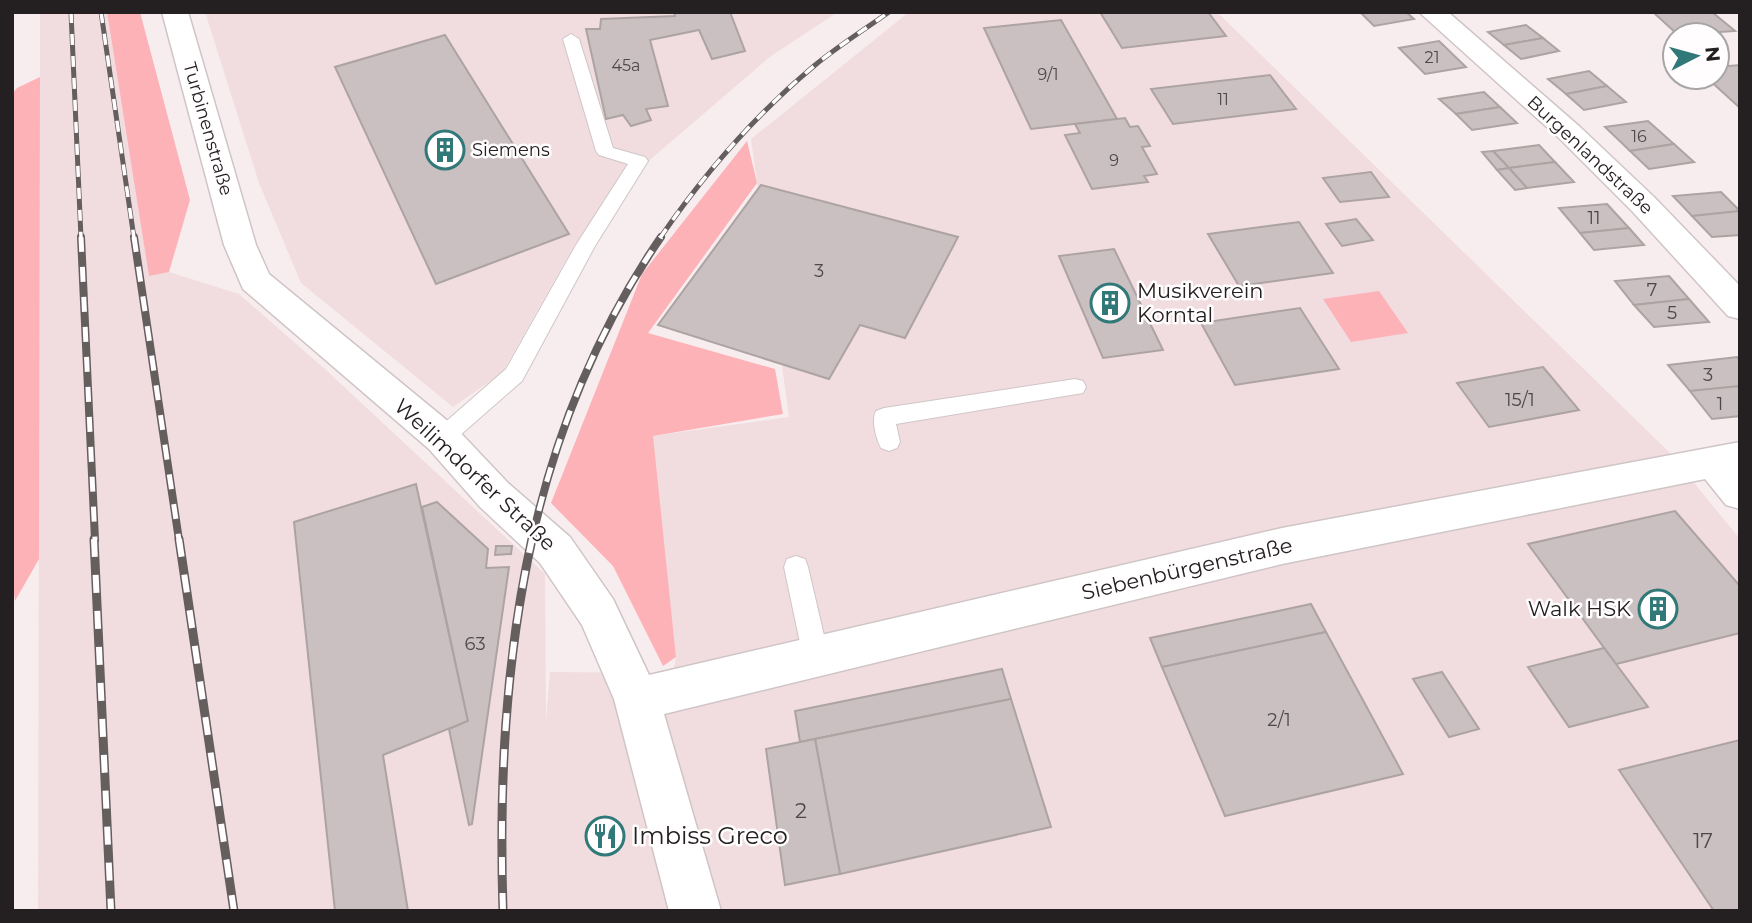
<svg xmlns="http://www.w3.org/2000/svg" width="1752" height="923" viewBox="0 0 1752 923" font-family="Montserrat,sans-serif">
	<rect width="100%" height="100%" fill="#f8edee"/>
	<g fill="#f1dddf">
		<polygon points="40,12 107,12 149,275 169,272 239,294 326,370 545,574 546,721 550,672 673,673 676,657 652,436 789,417 751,139 909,12 1217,12 1667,450 1740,539 1740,911 38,911"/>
		<polygon points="205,12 838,12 771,56 651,159 575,244 502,373 453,407 301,283 259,183"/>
	</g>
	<g fill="#fdb2b8">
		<polygon points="107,12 140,12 190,200 169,272 149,276"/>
		<polygon points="40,77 39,559 15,601 12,580 12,94 17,88"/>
		<polygon points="747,141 757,183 648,333 775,369 783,414 653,436 676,657 663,666 613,566 551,503 642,274"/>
		<polygon points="1379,291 1408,333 1351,342 1323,299"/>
	</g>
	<g fill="#cbc0c1" stroke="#ada3a3" stroke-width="2">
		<polygon points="674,12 730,12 745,51 712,59 699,30 650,40 668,106 646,109 651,120 631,126 623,115 606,119 586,29 600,29 601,19 675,16"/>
		<polygon points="1100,12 1208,12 1226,36 1122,48"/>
		<polygon points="1360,12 1406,12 1414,19 1374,26"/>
		<polygon points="1653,12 1712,12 1735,31 1678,35"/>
		<polygon points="1061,20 1117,119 1031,129 984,28"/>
		<polygon points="1526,25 1543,38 1504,45 1488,32"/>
		<polygon points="445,35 569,234 436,284 335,67"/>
		<polygon points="1543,38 1559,51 1521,59 1504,45"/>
		<polygon points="1439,41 1466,67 1425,74 1399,48"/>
		<polygon points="1740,65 1740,108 1706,77 1717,77 1717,67"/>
		<polygon points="1589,71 1607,86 1566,94 1548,79"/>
		<polygon points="1270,75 1296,109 1173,124 1151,89"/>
		<polygon points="1607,86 1626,102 1584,110 1566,94"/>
		<polygon points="1484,92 1500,107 1456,114 1439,99"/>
		<polygon points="1500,107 1517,123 1472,130 1456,114"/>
		<polygon points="1125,118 1130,127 1138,126 1150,146 1142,147 1157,174 1144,176 1148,182 1092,189 1065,135 1080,133 1075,124"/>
		<polygon points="1648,121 1674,144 1630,151 1605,127"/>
		<polygon points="1674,144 1694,162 1649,169 1630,151"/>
		<polygon points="1539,145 1555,162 1509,168 1493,151"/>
		<polygon points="1493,151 1509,168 1497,170 1482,152"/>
		<polygon points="1555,162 1574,182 1527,188 1509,168"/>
		<polygon points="1509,168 1527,188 1515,190 1497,170"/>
		<polygon points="1371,172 1389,197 1340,202 1323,178"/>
		<polygon points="761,185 958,237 905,338 860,325 829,379 658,325"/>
		<polygon points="1721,192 1740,211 1692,216 1673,196"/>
		<polygon points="1607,204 1629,228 1580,233 1559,208"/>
		<polygon points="1740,211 1740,235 1712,237 1692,216"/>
		<polygon points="1356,219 1373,240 1342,246 1326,224"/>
		<polygon points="1299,222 1333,273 1239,286 1208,234"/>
		<polygon points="1629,228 1644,245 1594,250 1580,233"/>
		<polygon points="1114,249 1163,350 1103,358 1059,256"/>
		<polygon points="1669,276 1689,299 1634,305 1615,281"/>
		<polygon points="1689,299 1709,322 1654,327 1634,305"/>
		<polygon points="1300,308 1339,369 1235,385 1201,323"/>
		<polygon points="1737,357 1740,361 1740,386 1690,391 1668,365"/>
		<polygon points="1543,367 1579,410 1489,427 1457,383"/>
		<polygon points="1740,386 1740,416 1712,419 1690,391"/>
		<polygon points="416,484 468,721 383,755 408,911 335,911 294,522"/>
		<polygon points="437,502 488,549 486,568 509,567 472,824 469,825 449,729 468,721 422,507"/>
		<polygon points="1675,511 1740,586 1740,633 1616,664 1528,544"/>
		<polygon points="496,546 512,546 511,554 495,555"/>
		<polygon points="1311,604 1326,632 1162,667 1150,638"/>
		<polygon points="1326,632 1403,774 1225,816 1162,667"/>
		<polygon points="1604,648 1648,707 1569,727 1528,667"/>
		<polygon points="1002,669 1011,699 800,742 795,711"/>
		<polygon points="1442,672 1479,729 1449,737 1413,679"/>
		<polygon points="1011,699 1051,827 840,874 815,739"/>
		<polygon points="815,739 840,874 785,885 766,749"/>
		<polygon points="1740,740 1740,911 1714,911 1619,770"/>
	</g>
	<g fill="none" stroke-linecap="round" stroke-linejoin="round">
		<defs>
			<g id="service">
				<polygon points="571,34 579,39 613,148 645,157 648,161 595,246 522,381 450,444 442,447 434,444 431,438 434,432 506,369 576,245 628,164 599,155 596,151 563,39"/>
				<path d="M1075 379 1083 381 1086 387 1083 393 896 424 900 442 897 448 889 451 881 448C876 438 871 421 876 411L884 408Z"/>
				<polygon points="796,556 805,559 808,567 829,657 825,666 816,669 807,666 803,657 784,567 787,559"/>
			</g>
			<g id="minor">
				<polygon points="162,12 188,12 256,245 269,274 455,427 508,483 570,537 613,599 649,675 1282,528 1740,442 1740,509 1726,505 1705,479 1282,564 664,714 721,911 669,911 614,699 582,625 540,563 480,507 429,449 243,289 224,245"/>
				<polygon points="1419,12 1448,12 1580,127 1654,197 1740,286 1740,319 1728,316 1632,211 1560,139"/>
			</g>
		</defs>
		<use href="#service" stroke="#d0c5c6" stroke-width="2"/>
		<use href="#minor" stroke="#d0c5c6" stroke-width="3"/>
		<use href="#service" fill="#fff" fill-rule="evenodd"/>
		<use href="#minor" fill="#fff" fill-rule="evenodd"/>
		<defs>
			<g id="rail-far2">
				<polyline points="71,12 81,238"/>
				<polyline points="101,12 134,238"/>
				<path d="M660 238C704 174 754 116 814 66 838 46 864 30 889 12"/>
			</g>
			<g id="rail-far1">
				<polyline points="81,237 95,540"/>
				<polyline points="134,237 179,540"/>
				<path d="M532 540C555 433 599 327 661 237"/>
			</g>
			<g id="rail">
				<polyline points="94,539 111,911"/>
				<polyline points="179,539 234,911"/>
				<path d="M503 911C499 785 505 662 532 539"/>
			</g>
		</defs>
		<use href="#rail-far2" stroke="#645e5f" stroke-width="5"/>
		<use href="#rail-far1" stroke="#645e5f" stroke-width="8"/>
		<use href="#rail" stroke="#645e5f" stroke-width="9"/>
		<use href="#rail-far2" stroke="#fffdfd" stroke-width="3.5" stroke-dasharray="11" stroke-linecap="butt"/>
		<use href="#rail-far1" stroke="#fffdfd" stroke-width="5" stroke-dasharray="15" stroke-linecap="butt"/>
		<use href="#rail" stroke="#fffdfd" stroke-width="6" stroke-dasharray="18" stroke-linecap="butt"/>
	</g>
	<defs>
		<symbol id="building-ring" viewBox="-11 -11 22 22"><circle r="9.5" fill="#fffdfd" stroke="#307978" stroke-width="1.5"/><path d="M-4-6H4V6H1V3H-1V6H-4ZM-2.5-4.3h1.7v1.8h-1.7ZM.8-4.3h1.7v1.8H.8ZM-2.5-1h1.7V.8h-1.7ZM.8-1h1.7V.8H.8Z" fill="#307978"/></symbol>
		<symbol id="restaurant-ring" viewBox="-11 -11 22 22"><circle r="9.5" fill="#fffdfd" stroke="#307978" stroke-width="1.5"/><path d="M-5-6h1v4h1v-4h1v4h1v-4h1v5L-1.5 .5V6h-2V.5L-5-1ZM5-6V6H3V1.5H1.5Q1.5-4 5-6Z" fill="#307978"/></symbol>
	</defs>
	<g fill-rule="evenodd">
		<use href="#building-ring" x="423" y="128" width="44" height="44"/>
		<use href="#building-ring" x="1088" y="281" width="44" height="44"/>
		<use href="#building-ring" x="1636" y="587" width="44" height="44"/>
		<use href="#restaurant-ring" x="583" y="814" width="44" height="44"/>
	</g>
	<g text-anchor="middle" stroke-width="5" stroke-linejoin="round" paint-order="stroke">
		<g font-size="16" fill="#4e4849">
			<text x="1432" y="63">21</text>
			<text x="626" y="71">45a</text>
			<text x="1048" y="80">9/1</text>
			<text x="1223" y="105">11</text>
			<text x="1639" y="142">16</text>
			<text x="1114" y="166">9</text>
		</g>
		<g font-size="18" fill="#242021" stroke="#fffdfd">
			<text transform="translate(208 129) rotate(74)" y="6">Turbinenstraße</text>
			<text transform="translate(1590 155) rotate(43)" y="6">Burgenlandstraße</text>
		</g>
		<g font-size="18" fill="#242021" stroke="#fffdfd" text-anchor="start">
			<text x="472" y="156">Siemens</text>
		</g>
		<g font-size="18" fill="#4e4849">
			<text x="1594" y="224">11</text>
			<text x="819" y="277">3</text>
			<text x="1652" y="296">7</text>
			<text x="1672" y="319">5</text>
			<text x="1708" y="381">3</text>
			<text x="1520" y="406">15/1</text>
			<text x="1720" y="410">1</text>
			<text x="475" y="650">63</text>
			<text x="1279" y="726">2/1</text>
		</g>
		<g font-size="21" fill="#242021" stroke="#fffdfd" text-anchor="start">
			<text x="1137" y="298">Musikverein<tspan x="1137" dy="24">Korntal</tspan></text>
			<text x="1631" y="616" text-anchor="end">Walk HSK</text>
		</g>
		<g font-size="21" fill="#242021" stroke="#fffdfd">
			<text transform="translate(475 475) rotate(43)" y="7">Weilimdorfer Straße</text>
			<text transform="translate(1187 569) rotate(-13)" y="7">Siebenbürgenstraße</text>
		</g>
		<g font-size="21" fill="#4e4849">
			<text x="801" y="818">2</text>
			<text x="1703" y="848">17</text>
		</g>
		<g font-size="24" fill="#242021" stroke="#fffdfd" text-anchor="start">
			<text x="632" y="844">Imbiss Greco</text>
		</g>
	</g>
	<rect width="1752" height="923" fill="none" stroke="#242021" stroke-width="28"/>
	<g transform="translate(1696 56) rotate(84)"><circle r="33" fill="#fffdfd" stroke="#a7a5a5" stroke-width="2"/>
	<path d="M0-5L12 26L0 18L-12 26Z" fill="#307978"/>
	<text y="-10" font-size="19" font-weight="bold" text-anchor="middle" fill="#242021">N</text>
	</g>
</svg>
